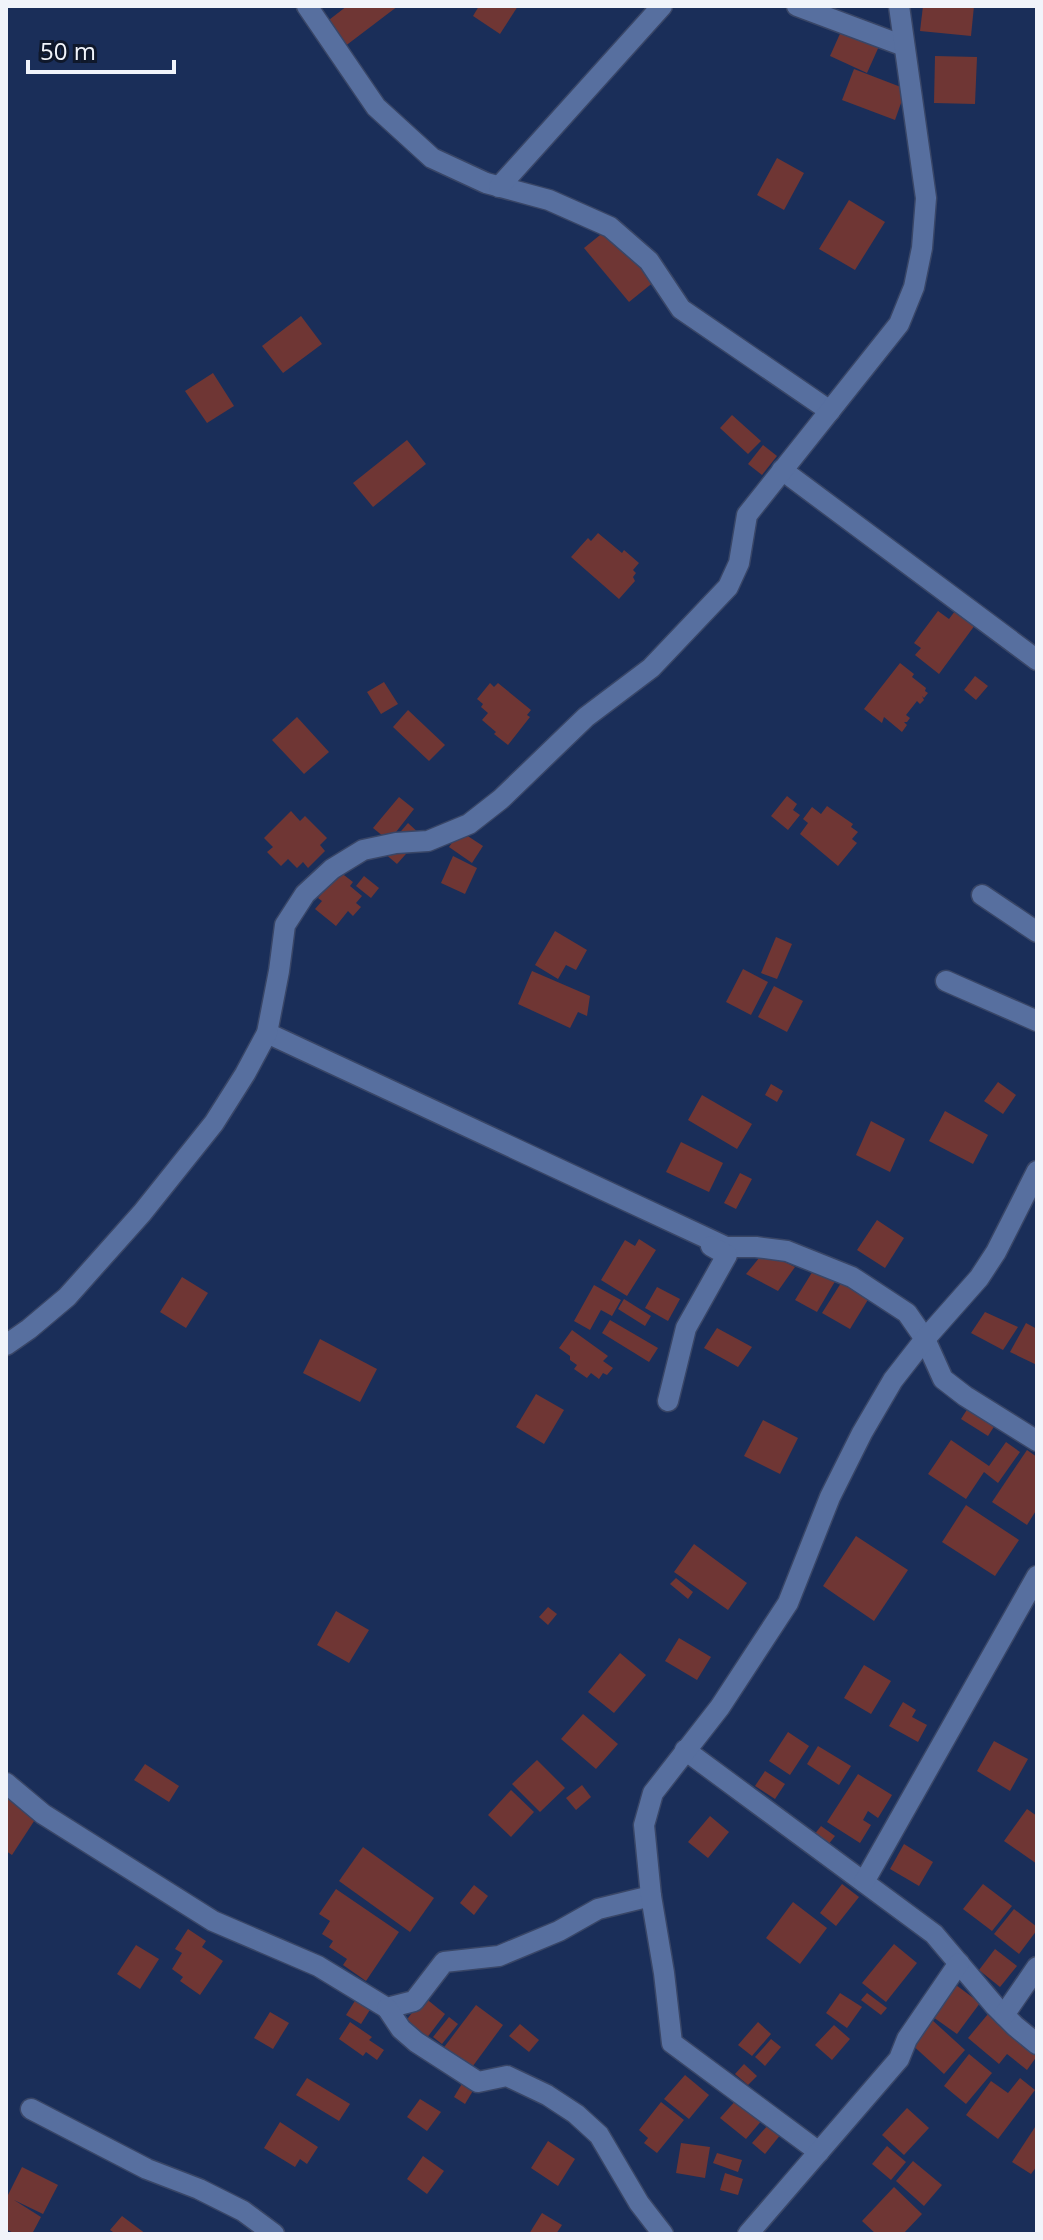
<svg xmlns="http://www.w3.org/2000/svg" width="1043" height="2240" viewBox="0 0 1043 2240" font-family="'Open Sans',sans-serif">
	<rect width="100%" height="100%" fill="#1a2e59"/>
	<g fill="#6f3634">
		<polygon points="347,6 398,6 344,47 325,23"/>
		<polygon points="479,6 518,6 500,34 473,16"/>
		<polygon points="923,6 974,6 971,36 920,31"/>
		<polygon points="843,27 880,44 867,73 830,56"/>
		<polygon points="935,56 977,57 975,104 934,103"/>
		<polygon points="854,69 906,89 895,120 842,100"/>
		<polygon points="777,158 804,173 784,210 757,195"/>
		<polygon points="849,200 885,222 855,270 819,249"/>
		<polygon points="610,227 655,281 629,302 584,248"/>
		<polygon points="301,316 322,344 283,373 262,346"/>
		<polygon points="213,373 234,406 207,423 185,391"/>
		<polygon points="732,415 761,441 748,454 720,428"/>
		<polygon points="407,440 426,464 373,507 353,483"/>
		<polygon points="763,445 777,456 762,475 748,464"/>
		<polygon points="598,533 622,553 624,550 639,563 633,570 636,573 633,577 635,581 619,599 571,557 588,538 591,541"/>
		<polygon points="938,611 949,619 955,611 975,625 939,674 915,655 921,648 914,643"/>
		<polygon points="900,663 914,674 912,677 926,688 925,691 928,693 924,698 922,696 924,700 920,704 917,701 906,715 910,718 907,722 904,722 907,725 902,732 884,717 882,723 864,709"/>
		<polygon points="975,676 988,686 976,700 964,690"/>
		<polygon points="384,682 398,704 381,714 367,692"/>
		<polygon points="490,683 494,687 498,683 531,710 527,715 530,717 508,745 494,734 496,732 482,720 488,713 481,707 483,704 477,699"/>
		<polygon points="408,710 445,745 429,761 393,727"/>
		<polygon points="297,717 329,752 304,774 272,740"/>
		<polygon points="787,796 797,804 793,810 800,815 788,830 771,816"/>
		<polygon points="399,797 414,809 389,841 373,828"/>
		<polygon points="827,806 853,824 851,827 858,832 852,839 857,843 838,866 800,834 808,823 803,819 812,807 821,814"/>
		<polygon points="291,811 300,821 305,816 327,838 320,845 325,851 308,868 303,862 297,868 288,859 281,866 267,852 273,847 264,838"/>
		<polygon points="408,823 422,836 397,864 383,852"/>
		<polygon points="460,831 483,846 472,863 449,847"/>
		<polygon points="453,856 477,868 465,894 441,883"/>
		<polygon points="340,872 353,882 350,886 362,896 356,903 361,907 353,916 348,911 336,926 315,909 322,901 318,898"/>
		<polygon points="364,876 379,888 371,898 356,886"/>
		<polygon points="555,931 587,950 576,970 566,965 558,979 535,965"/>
		<polygon points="776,937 792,944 777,979 761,973"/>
		<polygon points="743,969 768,982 751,1015 726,1002"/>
		<polygon points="532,971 590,996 587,1016 578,1012 570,1028 518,1004"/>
		<polygon points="774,986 803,1001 787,1032 758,1017"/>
		<polygon points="998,1082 1016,1095 1003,1114 984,1101"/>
		<polygon points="771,1084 783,1091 777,1102 765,1095"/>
		<polygon points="702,1095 752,1124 737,1149 688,1120"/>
		<polygon points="945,1111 988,1135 973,1164 929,1141"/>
		<polygon points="871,1121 905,1139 890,1172 856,1155"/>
		<polygon points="681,1142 723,1163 709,1192 666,1172"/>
		<polygon points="740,1173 752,1179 736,1209 724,1203"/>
		<polygon points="877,1220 904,1238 885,1268 857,1250"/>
		<polygon points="639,1239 656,1250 627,1296 601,1280 625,1240 635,1246"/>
		<polygon points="764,1252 795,1267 778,1291 746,1274"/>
		<polygon points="816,1266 837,1278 817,1312 795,1300"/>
		<polygon points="182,1277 208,1293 186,1328 160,1312"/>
		<polygon points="841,1283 869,1298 850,1329 822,1313"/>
		<polygon points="594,1285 621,1300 612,1316 601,1310 590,1330 574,1321"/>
		<polygon points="657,1287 680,1299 668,1321 645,1308"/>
		<polygon points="624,1299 651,1316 645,1326 618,1309"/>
		<polygon points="985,1312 1018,1327 1003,1350 971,1333"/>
		<polygon points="610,1320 658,1348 649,1362 602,1333"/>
		<polygon points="1026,1323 1037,1329 1037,1365 1010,1352"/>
		<polygon points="717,1328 752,1347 738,1367 704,1348"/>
		<polygon points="572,1330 608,1356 603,1361 613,1368 607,1375 603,1373 599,1379 591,1373 587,1378 574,1369 577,1365 570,1360 570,1356 559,1348"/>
		<polygon points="320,1339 377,1369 360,1402 303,1373"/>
		<polygon points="536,1394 564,1410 544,1444 516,1427"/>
		<polygon points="970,1405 997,1422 988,1436 961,1419"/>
		<polygon points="763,1420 798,1438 780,1474 744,1456"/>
		<polygon points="951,1440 989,1466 1006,1442 1020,1452 998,1483 984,1472 966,1499 928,1474"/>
		<polygon points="1027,1450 1037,1457 1037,1509 1027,1525 992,1502"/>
		<polygon points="966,1505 1019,1540 995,1576 942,1542"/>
		<polygon points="856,1536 908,1570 874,1621 823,1586"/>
		<polygon points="694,1544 747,1583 728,1610 674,1572"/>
		<polygon points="676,1578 693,1592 688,1599 670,1584"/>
		<polygon points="548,1607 557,1614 548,1625 539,1617"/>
		<polygon points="336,1611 369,1630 349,1663 317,1645"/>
		<polygon points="679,1638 711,1657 697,1680 665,1661"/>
		<polygon points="620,1653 646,1675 614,1713 588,1692"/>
		<polygon points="864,1665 891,1681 871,1714 844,1698"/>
		<polygon points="903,1702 916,1710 912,1717 927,1725 918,1742 889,1726"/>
		<polygon points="583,1714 618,1744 596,1769 561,1739"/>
		<polygon points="788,1732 809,1746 790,1775 769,1761"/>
		<polygon points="994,1741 1028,1759 1010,1791 977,1771"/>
		<polygon points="818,1746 851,1766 839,1785 807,1764"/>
		<polygon points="537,1760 565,1788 540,1812 512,1784"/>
		<polygon points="145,1764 179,1786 169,1802 134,1780"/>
		<polygon points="765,1771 785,1784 775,1799 755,1786"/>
		<polygon points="858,1774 892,1795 878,1818 868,1811 863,1820 871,1825 860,1843 827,1822"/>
		<polygon points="582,1785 591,1797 576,1810 566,1798"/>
		<polygon points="511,1790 534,1812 511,1837 488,1815"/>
		<polygon points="6,1796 38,1815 12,1855 6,1851"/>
		<polygon points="1027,1809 1037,1816 1037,1864 1004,1841"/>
		<polygon points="710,1816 729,1832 708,1858 688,1842"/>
		<polygon points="821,1826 835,1836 828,1845 814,1835"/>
		<polygon points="904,1844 933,1862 919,1886 890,1869"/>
		<polygon points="363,1847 434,1898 410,1932 339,1881"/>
		<polygon points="842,1884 859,1897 836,1926 820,1913"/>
		<polygon points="983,1884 1012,1906 992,1931 963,1909"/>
		<polygon points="474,1885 488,1896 474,1915 460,1903"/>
		<polygon points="336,1889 399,1932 366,1981 343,1965 347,1959 329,1947 333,1941 322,1934 330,1921 319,1914"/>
		<polygon points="793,1902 827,1928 800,1964 766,1938"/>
		<polygon points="1014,1909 1037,1927 1037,1930 1019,1954 994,1934"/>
		<polygon points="188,1929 206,1941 202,1947 223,1961 200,1995 180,1981 183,1977 172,1969 182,1953 175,1949"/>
		<polygon points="894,1944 917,1963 886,2002 862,1983"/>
		<polygon points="136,1945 159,1959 140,1989 117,1974"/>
		<polygon points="995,1949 1017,1966 1000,1987 979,1970"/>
		<polygon points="956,1985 980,2003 957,2034 933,2017"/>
		<polygon points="840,1993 862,2007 847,2028 826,2013"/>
		<polygon points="867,1993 887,2008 881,2015 861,2000"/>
		<polygon points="358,1996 373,2005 361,2024 346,2015"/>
		<polygon points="424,1997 445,2014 426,2039 405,2022"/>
		<polygon points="476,2005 503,2025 470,2070 442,2050"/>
		<polygon points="270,2012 289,2023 273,2049 254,2038"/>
		<polygon points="988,2014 1037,2056 1027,2070 1007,2054 999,2064 968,2038"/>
		<polygon points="449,2017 458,2024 442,2044 433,2037"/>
		<polygon points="931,2019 965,2050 944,2074 909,2042"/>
		<polygon points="350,2022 372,2037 369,2040 384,2050 377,2060 366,2052 363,2056 339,2039"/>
		<polygon points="758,2022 771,2034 752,2056 738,2045"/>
		<polygon points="520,2024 539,2040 529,2052 509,2036"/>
		<polygon points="834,2025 850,2039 832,2060 815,2045"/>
		<polygon points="771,2039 781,2047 765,2066 755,2057"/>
		<polygon points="969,2054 992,2073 966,2104 944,2086"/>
		<polygon points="744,2064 757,2076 748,2085 735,2074"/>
		<polygon points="685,2075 709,2095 689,2119 664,2099"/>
		<polygon points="307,2078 350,2104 339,2121 296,2095"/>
		<polygon points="1020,2078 1035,2090 998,2139 966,2115 991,2081 1008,2093"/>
		<polygon points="463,2082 474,2089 465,2104 454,2097"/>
		<polygon points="738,2098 763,2119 746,2139 720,2118"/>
		<polygon points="420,2099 441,2112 427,2131 407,2117"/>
		<polygon points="661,2102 684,2120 657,2153 644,2143 648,2138 639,2130"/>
		<polygon points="907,2108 929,2128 904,2155 882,2135"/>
		<polygon points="280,2122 318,2147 307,2164 300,2159 295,2167 264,2148"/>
		<polygon points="769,2124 781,2134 765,2154 752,2143"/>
		<polygon points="1037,2124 1037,2166 1031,2174 1012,2162"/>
		<polygon points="548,2141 575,2159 558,2186 531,2168"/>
		<polygon points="681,2143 710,2147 705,2178 676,2173"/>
		<polygon points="887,2146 906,2162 891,2180 872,2164"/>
		<polygon points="717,2153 742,2160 738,2172 713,2163"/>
		<polygon points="423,2156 444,2171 427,2194 407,2179"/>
		<polygon points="913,2161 942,2185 924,2206 896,2181"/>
		<polygon points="22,2167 58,2185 43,2214 14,2200 41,2217 32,2234 15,2234 6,2229 6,2199"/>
		<polygon points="725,2173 743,2179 738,2195 720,2190"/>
		<polygon points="894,2187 922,2214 903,2234 876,2234 862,2221"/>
		<polygon points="542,2213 562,2225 556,2234 529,2234"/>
		<polygon points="122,2216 146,2234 116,2234 110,2230"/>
	</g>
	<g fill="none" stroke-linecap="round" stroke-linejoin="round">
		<defs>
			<g id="minor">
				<polyline points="307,6 376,107 432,158 486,183 549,200 610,227 649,261 681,309 830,411"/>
				<polyline points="797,6 904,46"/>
				<polyline points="499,187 662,6"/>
				<polyline points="782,470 1037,660"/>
				<polyline points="982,895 1037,932"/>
				<polyline points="946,981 1037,1021"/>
				<polyline points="267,1033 726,1247 756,1247 787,1251 852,1277 907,1313 925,1339 943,1379 965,1396 1037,1441"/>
				<polyline points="6,1345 29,1329 67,1297 142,1213 214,1123 245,1074 267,1033 279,971 285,925 305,894 332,869 363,850 396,843 428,841 469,824 501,799 586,717 651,668 728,587 739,563 747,515 899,324 914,287 922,248 926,198 899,6"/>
				<polyline points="668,1401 686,1328 727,1255 711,1246"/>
				<polyline points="685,1750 934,1934 995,2006 1015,2026 1037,2044"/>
				<polyline points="6,1783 43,1814 213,1921 318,1966 387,2008 414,2001 444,1962 499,1956 559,1931 598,1909 651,1896"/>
				<polyline points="864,1882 1037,1576"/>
				<polyline points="387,2008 401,2029 416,2042 478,2082 507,2076 547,2095 576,2114 599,2135 639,2203 663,2234"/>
				<polyline points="1004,2015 1037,1967"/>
				<polyline points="31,2109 147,2169 199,2189 243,2211 274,2234"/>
				<polyline points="819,2152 672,2043 664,1973 651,1896 644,1825 653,1793 720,1707 788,1603 830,1497 862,1433 893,1380 925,1339 979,1278 996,1252 1037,1171"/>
				<polyline points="748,2234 899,2059 907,2039 959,1963"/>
			</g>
		</defs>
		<use href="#minor" stroke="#394667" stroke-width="23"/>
		<use href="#minor" stroke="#576f9f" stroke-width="20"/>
	</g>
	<rect width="1043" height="2240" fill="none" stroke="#f1f4fa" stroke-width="16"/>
	<path d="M28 60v12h146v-12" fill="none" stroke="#f1f4fa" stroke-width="4"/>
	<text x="40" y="60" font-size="24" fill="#f1f4fa" stroke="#0f182b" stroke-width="6" paint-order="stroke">50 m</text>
</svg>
